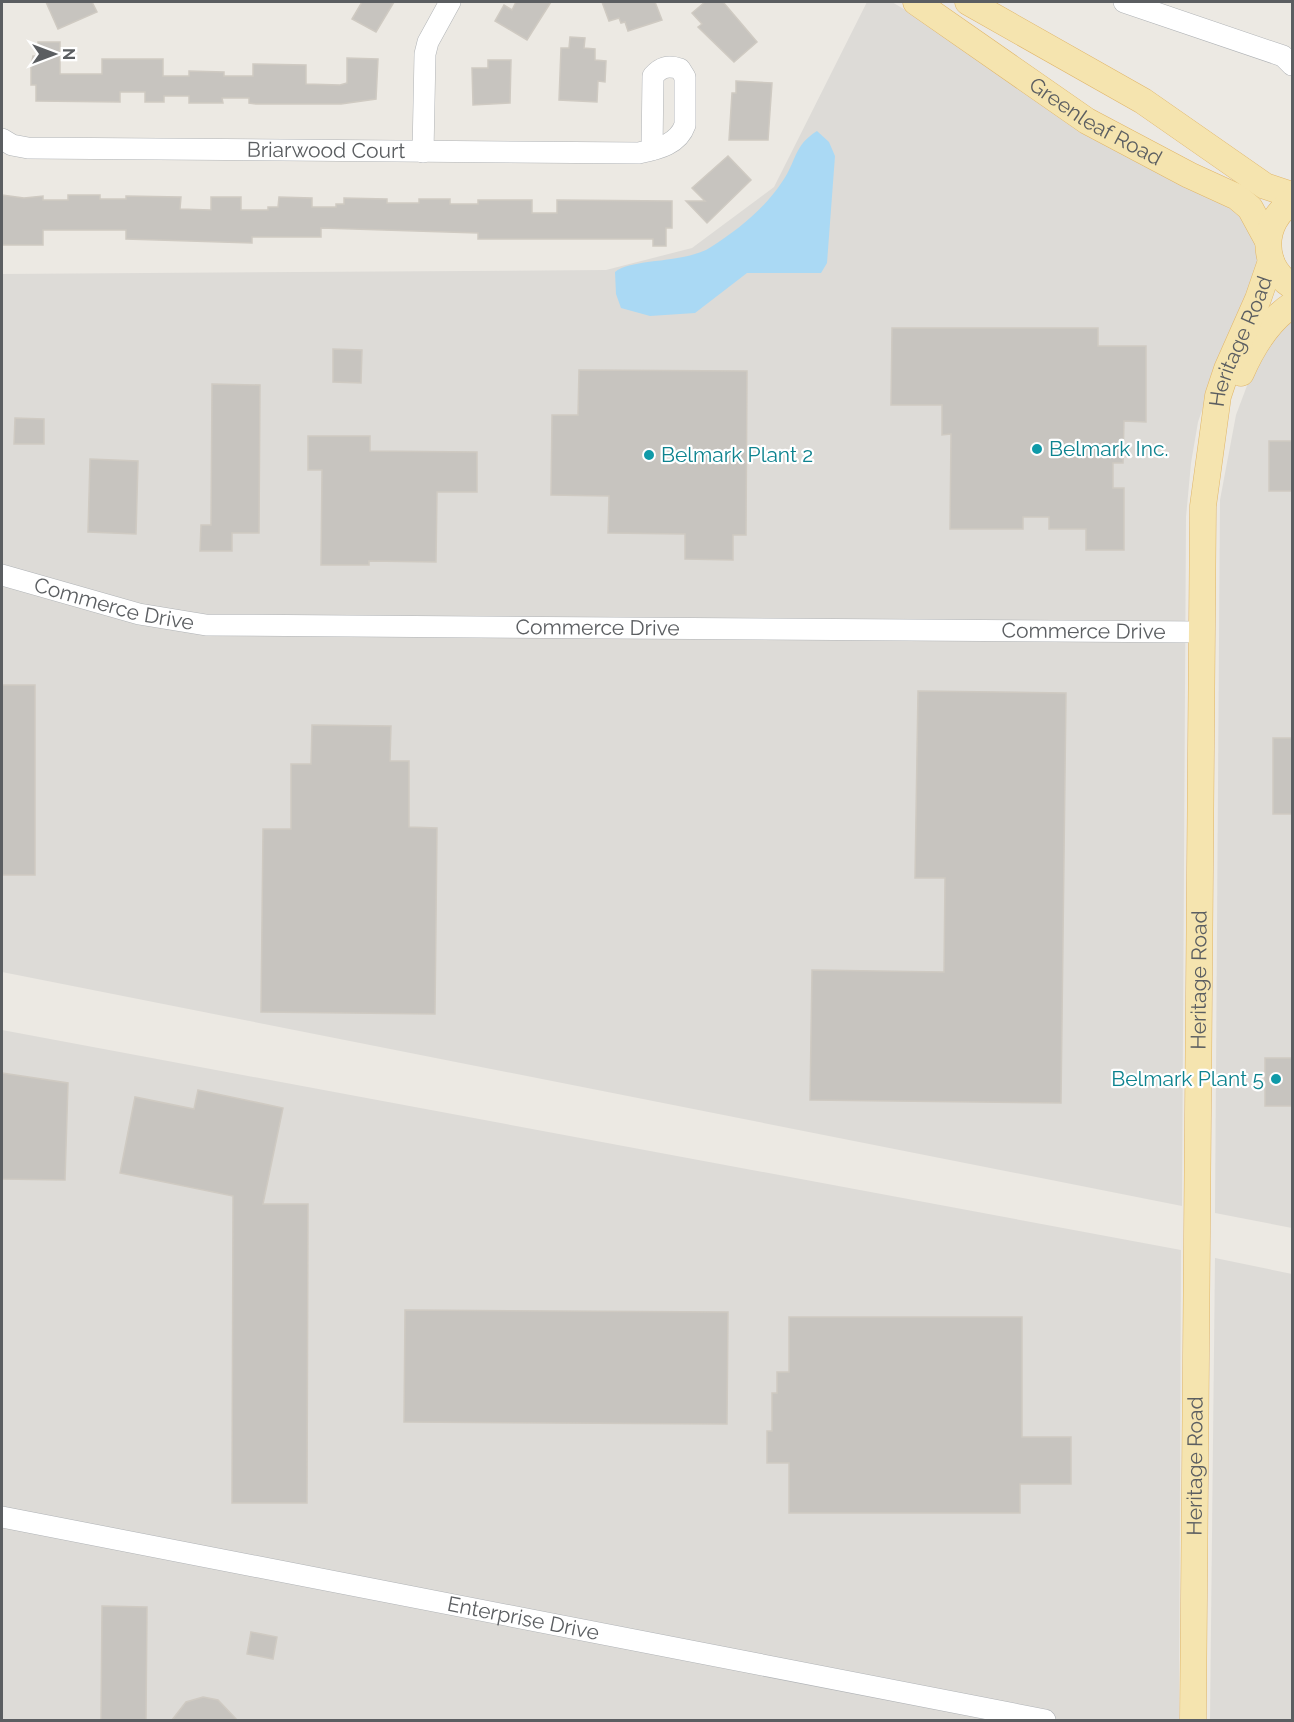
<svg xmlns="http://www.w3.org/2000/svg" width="1294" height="1722" viewBox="0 0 1294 1722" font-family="Raleway,sans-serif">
	<rect width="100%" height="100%" fill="#ece9e3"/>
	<g fill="#dddbd7">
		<polygon points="867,2 892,2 1237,208 1255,234 1259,265 1216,369 1198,422 1191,463 1186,517 1182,1206 2,972 2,274 606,270 692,248 774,187"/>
		<polygon points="1292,313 1292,1228 1215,1213 1220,500 1236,415 1251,375 1267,342"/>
		<polygon points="2,1030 1181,1250 1179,1720 2,1720"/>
		<polygon points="1215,1258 1292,1274 1292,1720 1210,1720"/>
	</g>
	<path fill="#aad9f4" d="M817 131 829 142 835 156 827 263 821 273H747L695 313 650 316 621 308 616 294 615 272C631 258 685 264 711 247 739 229 763 210 782 182 797 161 793 146 817 131Z"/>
	<g fill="#c7c4bf" stroke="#cfcac2" stroke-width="1.5">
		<polygon points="46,2 92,2 97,12 58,29"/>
		<polygon points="362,2 394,2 376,32 352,19"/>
		<polygon points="516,2 551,2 527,40 495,21 504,5 512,10"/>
		<polygon points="602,2 655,2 662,20 628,31 625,22 621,23 619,18 609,21"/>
		<polygon points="705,2 723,2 757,42 734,62 698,27 702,24 692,13"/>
		<polygon points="570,37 585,38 584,48 595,49 595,60 606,61 605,82 598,81 597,102 559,100 561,48 569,48"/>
		<polygon points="38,42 60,42 60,74 102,74 102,59 163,59 163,76 189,76 189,71 224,72 224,76 253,76 253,64 306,65 306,84 340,85 347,83 347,58 378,59 376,99 341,104 256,104 249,103 249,98 222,98 223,103 189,103 189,96 164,96 164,102 145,102 145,92 120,92 120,102 36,101 36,85 31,85 31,65 33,56 38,56"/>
		<polygon points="488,60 511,60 510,103 473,105 472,68 488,68"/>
		<polygon points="736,81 772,83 768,140 729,140 732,93 736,93"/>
		<polygon points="728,156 751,180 707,223 686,201 705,201 692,188"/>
		<polygon points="2,195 24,198 43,196 43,200 68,200 68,195 100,195 100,199 126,199 126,196 181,197 180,209 211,210 211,197 241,197 241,210 268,210 268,207 278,207 279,197 312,198 312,207 336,207 336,204 344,204 344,198 387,199 387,203 419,203 419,199 450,199 450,204 478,204 478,200 532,200 532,213 557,213 557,200 672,201 672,228 666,228 666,246 653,246 653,239 478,239 478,233 321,228 321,237 252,237 252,243 126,239 126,230 43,230 43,245 2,245"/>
		<polygon points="892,328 1098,328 1098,346 1146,346 1146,422 1124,421 1123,463 1113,463 1113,488 1124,488 1124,550 1086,550 1086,529 1049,529 1049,517 1023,517 1023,529 950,529 951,434 942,435 942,405 891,405"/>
		<polygon points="333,349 362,350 361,383 333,382"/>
		<polygon points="579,370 747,371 746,535 733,535 733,560 685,559 685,534 608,533 609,496 551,495 552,415 578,415"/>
		<polygon points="212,384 260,385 259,533 232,533 232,551 200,551 201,525 211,525"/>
		<polygon points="15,418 44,419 44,444 14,444"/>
		<polygon points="308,436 370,436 370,451 477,452 477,492 437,492 436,562 369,561 369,565 321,565 322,470 308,470"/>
		<rect x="1269" y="441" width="24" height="50"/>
		<polygon points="90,459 138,461 136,534 88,532"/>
		<rect x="2" y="685" width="33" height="190"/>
		<polygon points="918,691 1066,693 1061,1103 810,1100 812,970 944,972 945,878 915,878"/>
		<polygon points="312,725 391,726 390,761 409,761 409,827 437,828 435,1014 261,1012 263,829 291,829 291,764 311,764"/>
		<rect x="1273" y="738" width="20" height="76"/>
		<rect x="1265" y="1058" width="28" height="48"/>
		<polygon points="2,1073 68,1083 65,1180 2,1179"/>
		<polygon points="198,1090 283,1108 263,1204 308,1204 307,1503 232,1503 233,1196 120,1173 135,1097 194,1109"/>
		<polygon points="405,1310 728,1312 727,1424 404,1422"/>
		<polygon points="789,1317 1022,1317 1022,1437 1071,1437 1071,1484 1020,1484 1020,1513 789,1513 789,1463 767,1463 767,1431 772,1431 772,1393 777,1393 777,1372 789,1372"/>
		<polygon points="102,1606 147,1607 146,1720 101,1720"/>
		<polygon points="251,1632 277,1637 273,1659 247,1654"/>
		<polygon points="203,1697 218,1700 237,1720 172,1720 186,1702"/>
	</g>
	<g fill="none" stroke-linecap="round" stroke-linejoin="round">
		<defs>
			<g id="minor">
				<polyline points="1124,2 1283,56 1292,65"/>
				<path id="s1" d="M2 139 12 145 28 148 639 153C657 149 678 145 685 125V77L680 69C668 65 661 67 653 76L652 150"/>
				<polyline points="423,152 425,54 428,42 450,2"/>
				<path id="s2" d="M2 575 139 614 206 625 1200 632"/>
				<path id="s3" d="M2 1517 1045 1720"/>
			</g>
			<g id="major">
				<path id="s4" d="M916 2 1087 121 1189 175 1237 197 1250 208 1268 241"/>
				<polyline points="968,2 1143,101 1265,186 1292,195"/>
				<path d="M1292 202C1261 222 1260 266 1292 286"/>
				<path d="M1241 373C1252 348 1269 320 1292 305"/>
				<path id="s5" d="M1193 1720 1203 506 1218 396 1227 369 1258 299 1271 261"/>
			</g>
		</defs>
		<use href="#minor" stroke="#b0b3b6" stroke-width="22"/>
		<use href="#major" stroke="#e0b568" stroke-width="27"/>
		<use href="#minor" stroke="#fff" stroke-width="21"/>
		<use href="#major" stroke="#f5e4af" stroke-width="26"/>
	</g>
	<g fill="#0f9aa8" stroke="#fff" stroke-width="2">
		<circle cx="1037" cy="449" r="6"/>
		<circle cx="649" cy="455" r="6"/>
		<circle cx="1276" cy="1079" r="6"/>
	</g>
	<g text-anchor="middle" stroke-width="4.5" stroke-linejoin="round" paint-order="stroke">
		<g font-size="21" fill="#5b5e61" stroke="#fff">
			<text dy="7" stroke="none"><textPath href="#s4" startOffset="216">Greenleaf Road</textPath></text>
			<text dy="7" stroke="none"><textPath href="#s1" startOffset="326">Briarwood Court</textPath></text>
			<text dy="7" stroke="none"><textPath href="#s5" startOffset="1384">Heritage Road</textPath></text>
			<text dy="7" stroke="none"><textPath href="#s2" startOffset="116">Commerce Drive</textPath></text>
			<text dy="7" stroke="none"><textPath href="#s2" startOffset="602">Commerce Drive</textPath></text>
			<text dy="7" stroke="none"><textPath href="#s2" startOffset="1088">Commerce Drive</textPath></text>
			<text dy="7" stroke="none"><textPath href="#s5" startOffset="740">Heritage Road</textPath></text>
			<text dy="7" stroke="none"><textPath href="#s5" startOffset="254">Heritage Road</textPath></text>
			<text dy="7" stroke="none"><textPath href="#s3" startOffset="531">Enterprise Drive</textPath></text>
		</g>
		<g font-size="21" fill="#0d838f" stroke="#fff" text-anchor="start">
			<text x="1049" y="456">Belmark Inc.</text>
			<text x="661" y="462">Belmark Plant 2</text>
			<text x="1264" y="1086" text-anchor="end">Belmark Plant 5</text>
		</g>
	</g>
	<rect width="1294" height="1722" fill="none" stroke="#5b5e61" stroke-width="6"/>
	<g transform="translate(54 54) rotate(90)" stroke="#ffffff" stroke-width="4.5" paint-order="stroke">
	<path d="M0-4.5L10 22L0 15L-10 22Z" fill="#5b5e61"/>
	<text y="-9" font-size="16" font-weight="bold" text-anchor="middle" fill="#5b5e61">N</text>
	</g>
</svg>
